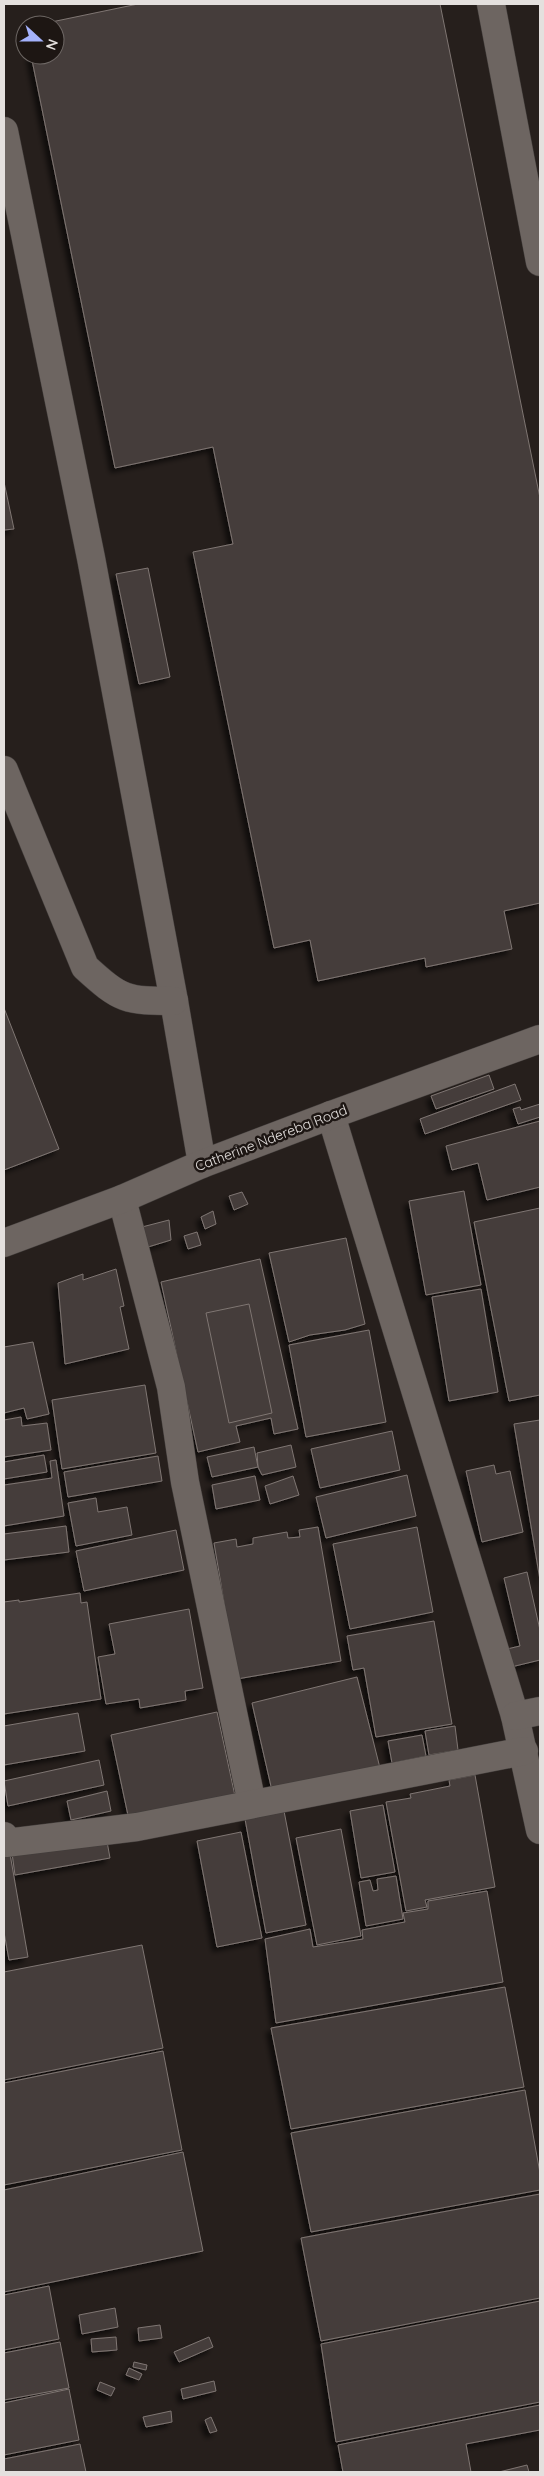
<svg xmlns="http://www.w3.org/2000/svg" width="544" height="2476" viewBox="0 0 544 2476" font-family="Quicksand,sans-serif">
	<defs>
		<filter id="shadow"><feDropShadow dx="-4.5" dy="4.5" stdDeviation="2.5" flood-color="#0009"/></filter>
	</defs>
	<rect width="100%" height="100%" fill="#261f1c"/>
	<g fill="#453d3a" stroke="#7f7673" filter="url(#shadow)">
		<polygon points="138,4 440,4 540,498 540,903 504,911 512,949 426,967 425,958 318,981 310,940 274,948 193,552 233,544 213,447 115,468 31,55 55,55 55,25 37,25"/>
		<polygon points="4,482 14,529 4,530"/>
		<polygon points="148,568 170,677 139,684 116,574"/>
		<polygon points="4,1008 59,1149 4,1170"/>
		<polygon points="489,1075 494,1089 436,1109 431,1096"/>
		<polygon points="515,1084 521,1100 425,1134 420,1119"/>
		<polygon points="540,1104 540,1117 518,1124 513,1109 520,1107 521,1110"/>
		<polygon points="540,1121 540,1187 487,1200 478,1163 452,1170 446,1146"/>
		<polygon points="464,1191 481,1285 426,1295 409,1201"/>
		<polygon points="242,1192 248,1204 234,1210 229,1196"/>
		<polygon points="540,1208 540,1395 509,1401 474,1222"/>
		<polygon points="213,1211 216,1224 205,1229 201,1217"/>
		<polygon points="169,1220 171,1240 148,1247 142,1227"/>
		<polygon points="197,1232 201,1245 188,1249 184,1236"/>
		<polygon points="346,1238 365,1324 345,1330 310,1335 289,1342 269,1253"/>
		<polygon points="260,1259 298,1429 274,1434 271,1418 236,1426 240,1442 198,1452 161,1282"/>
		<polygon points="116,1269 124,1306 120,1307 129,1349 65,1364 58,1283 83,1274 83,1280"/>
		<polygon points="481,1289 498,1392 449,1401 432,1297"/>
		<polygon points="249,1304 272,1413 229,1423 206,1313"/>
		<polygon points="369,1330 386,1422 306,1437 289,1345"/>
		<polygon points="33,1342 49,1414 27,1419 24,1408 4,1413 4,1347"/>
		<polygon points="145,1385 156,1453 62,1469 52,1400"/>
		<polygon points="21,1417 22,1426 47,1423 51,1450 4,1457 4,1420"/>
		<polygon points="540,1420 540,1580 514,1424"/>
		<polygon points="392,1431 400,1470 320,1488 311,1449"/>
		<polygon points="291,1445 296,1467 262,1475 258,1467 257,1453"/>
		<polygon points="254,1447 258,1467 212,1477 207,1457"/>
		<polygon points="44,1455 47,1472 4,1479 4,1462"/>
		<polygon points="158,1456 162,1481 68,1497 64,1472"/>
		<polygon points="56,1460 64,1516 4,1526 4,1485 52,1478 50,1461"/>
		<polygon points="494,1465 496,1474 510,1471 523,1532 482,1542 466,1471"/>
		<polygon points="407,1475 416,1516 326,1538 316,1497"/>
		<polygon points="255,1476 260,1500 216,1509 212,1485"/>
		<polygon points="293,1476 299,1495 270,1504 265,1486"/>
		<polygon points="96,1498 98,1512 127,1507 132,1535 76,1546 68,1503"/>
		<polygon points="66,1526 69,1552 4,1560 4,1534"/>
		<polygon points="318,1527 341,1661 237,1679 214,1543 236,1539 237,1547 253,1544 253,1538 287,1532 288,1538 300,1537 299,1530"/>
		<polygon points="417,1527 433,1612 350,1629 333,1544"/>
		<polygon points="176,1530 184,1570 84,1591 76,1551"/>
		<polygon points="527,1572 540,1630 540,1660 511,1667 507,1649 520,1646 504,1578"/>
		<polygon points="80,1593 81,1603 87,1602 101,1699 4,1714 4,1602 19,1600 19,1602"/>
		<polygon points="189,1609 203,1688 185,1691 186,1700 140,1708 139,1699 106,1704 98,1657 115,1654 109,1624"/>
		<polygon points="434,1621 452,1724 376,1737 364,1668 353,1670 347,1636"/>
		<polygon points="357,1677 380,1768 273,1795 252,1703"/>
		<polygon points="217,1712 235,1796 129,1820 111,1735"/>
		<polygon points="78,1713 85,1751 4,1765 4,1726"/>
		<polygon points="455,1726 458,1750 429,1755 425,1731"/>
		<polygon points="422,1735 426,1756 392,1763 388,1741"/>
		<polygon points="99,1760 104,1785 8,1806 4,1781"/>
		<polygon points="475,1775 495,1887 425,1900 427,1907 406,1911 386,1802 411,1798 410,1794 450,1786 449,1780"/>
		<polygon points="107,1791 111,1811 71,1820 67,1801"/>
		<polygon points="383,1805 395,1872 361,1878 350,1811"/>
		<polygon points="284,1811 306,1925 266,1933 245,1819"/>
		<polygon points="341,1829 361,1936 317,1945 296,1838"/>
		<polygon points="241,1832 262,1938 217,1947 197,1841"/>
		<polygon points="106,1836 110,1858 15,1875 12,1853"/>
		<polygon points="10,1854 28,1957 9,1960 4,1932 4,1855"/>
		<polygon points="396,1876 403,1919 366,1926 359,1882 370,1880 373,1891 378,1890 377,1879"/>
		<polygon points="487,1891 503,1982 276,2023 265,1939 310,1929 313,1947 363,1939 362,1930 405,1922 403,1913 428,1909 428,1901"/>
		<polygon points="142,1945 163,2048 4,2080 4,1972"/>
		<polygon points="505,1987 524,2087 291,2129 271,2028"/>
		<polygon points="163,2051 182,2150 4,2185 4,2083"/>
		<polygon points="525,2090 540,2173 540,2190 311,2232 291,2133"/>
		<polygon points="183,2152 203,2251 4,2292 4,2190"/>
		<polygon points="540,2194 540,2298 321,2341 301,2238"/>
		<polygon points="49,2286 59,2339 4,2350 4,2295"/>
		<polygon points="540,2301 540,2402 336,2442 321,2344"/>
		<polygon points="115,2308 118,2327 82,2334 79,2315"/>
		<polygon points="160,2325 162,2338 139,2341 138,2328"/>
		<polygon points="116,2337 117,2350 92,2352 91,2339"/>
		<polygon points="209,2337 213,2347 179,2362 174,2352"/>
		<polygon points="60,2342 69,2388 4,2400 4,2353"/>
		<polygon points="134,2362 147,2365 146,2370 133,2367"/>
		<polygon points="129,2368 142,2374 139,2380 126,2375"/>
		<polygon points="214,2381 216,2391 183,2399 181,2389"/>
		<polygon points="100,2382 115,2388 111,2396 97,2390"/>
		<polygon points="69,2389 79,2440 4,2455 4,2403"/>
		<polygon points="540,2405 540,2430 466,2444 471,2472 343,2472 338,2445"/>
		<polygon points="171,2411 172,2422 146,2427 143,2417"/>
		<polygon points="211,2417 217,2431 210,2433 205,2420"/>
		<polygon points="80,2444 86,2472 4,2472 4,2459"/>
		<polygon points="527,2465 529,2472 499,2472"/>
	</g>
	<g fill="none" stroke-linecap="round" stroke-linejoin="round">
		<defs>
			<g id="minor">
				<polyline points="491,4 540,262"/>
				<polyline points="4,131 91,558 174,1001 202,1164"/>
				<path d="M4 770 85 967C121 1000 126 1001 174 1001"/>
				<polyline points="331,1115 515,1716 540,1830"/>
				<polyline points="122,1199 171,1387 185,1482 252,1804"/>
				<polyline points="4,1243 122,1199 202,1164 331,1115 540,1039"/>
				<polyline points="515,1716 540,1711"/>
				<polyline points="4,1836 6,1843 137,1827 524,1751"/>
			</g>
		</defs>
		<use href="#minor" stroke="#423d3b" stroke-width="29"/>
		<use href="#minor" stroke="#6d6561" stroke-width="28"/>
	</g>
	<g text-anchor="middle" stroke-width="5" stroke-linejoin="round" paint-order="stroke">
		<g font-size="14" fill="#e4e0de" stroke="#1d1613">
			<text transform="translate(271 1138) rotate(-21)" y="5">Catherine Ndereba Road</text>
		</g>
	</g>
	<rect width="544" height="2476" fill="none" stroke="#e4e0de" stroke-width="10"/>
	<g transform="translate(40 40) rotate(111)"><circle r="24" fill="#1d1613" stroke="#6d6764"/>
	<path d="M0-4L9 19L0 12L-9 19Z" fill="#a4b2fc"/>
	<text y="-8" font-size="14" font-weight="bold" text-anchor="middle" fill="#e4e0de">N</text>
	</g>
</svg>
